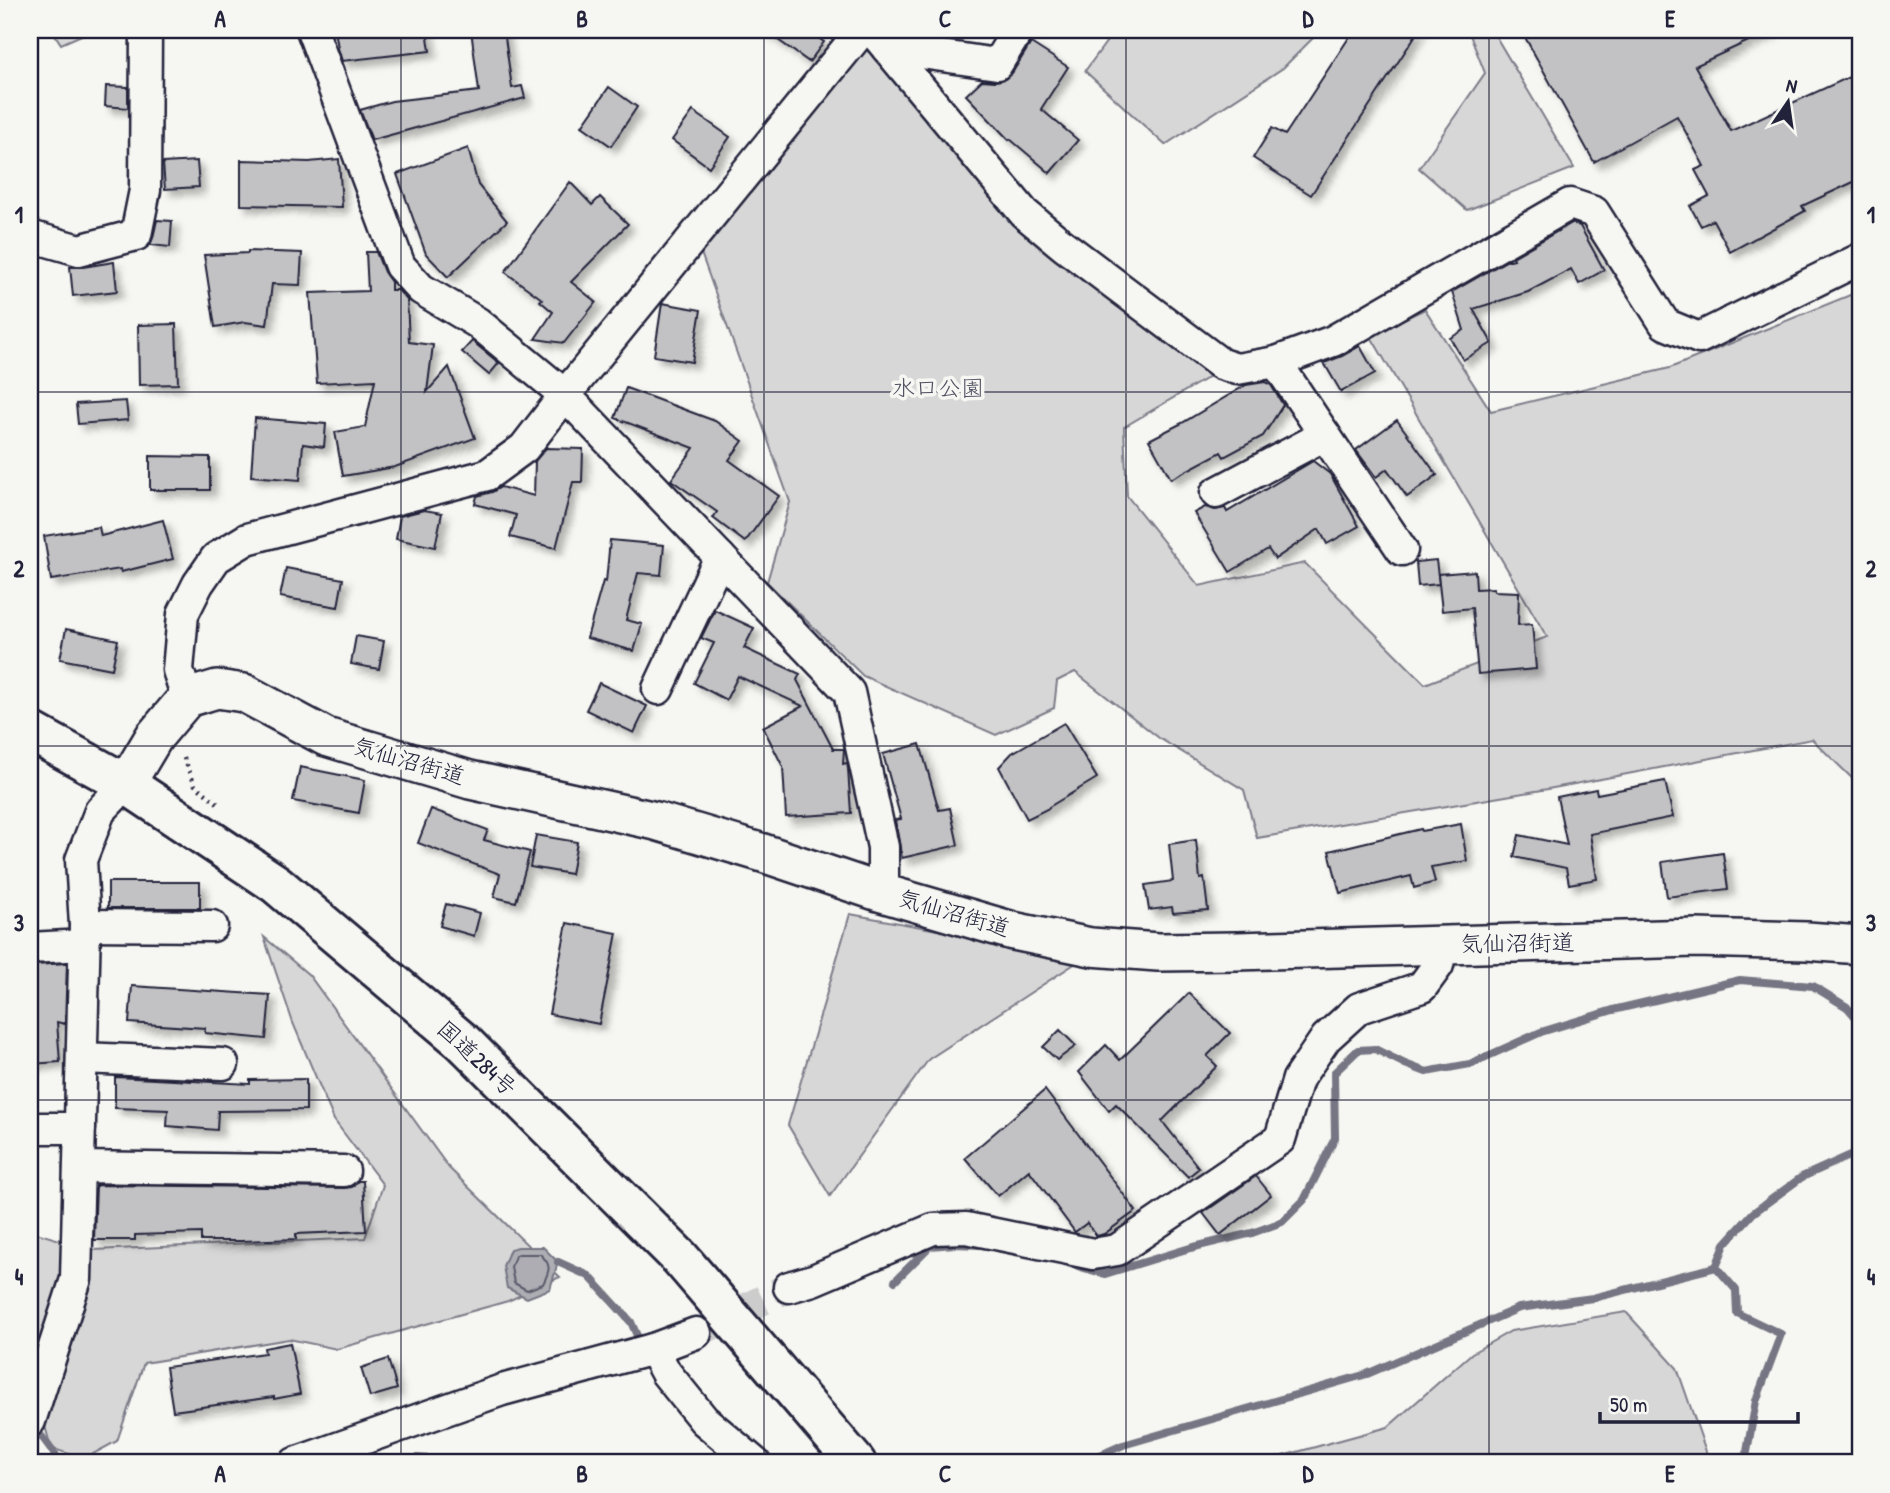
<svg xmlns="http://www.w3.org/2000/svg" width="1890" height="1493" viewBox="0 0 1890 1493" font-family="'Patrick Hand','Klee One',sans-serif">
	<defs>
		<filter id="shadow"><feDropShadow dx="6" dy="6" stdDeviation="3.5" flood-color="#0004"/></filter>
	</defs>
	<rect width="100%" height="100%" fill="#f6f6f2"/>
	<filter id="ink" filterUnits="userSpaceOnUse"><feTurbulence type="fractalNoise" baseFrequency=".0143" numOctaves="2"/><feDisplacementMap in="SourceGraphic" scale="14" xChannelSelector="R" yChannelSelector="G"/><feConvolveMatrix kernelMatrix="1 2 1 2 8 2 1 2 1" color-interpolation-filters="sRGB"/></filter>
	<g filter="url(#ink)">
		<g fill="#d7d7d7" stroke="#7c7c89" stroke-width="2">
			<polygon points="52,30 93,30 61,44"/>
			<polygon points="1115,30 1321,30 1283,68 1165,145 1085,71"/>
			<polygon points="1468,30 1492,30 1574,168 1467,210 1419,168 1485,73"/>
			<polygon points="867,46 1212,375 1124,427 1127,496 1199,586 1305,563 1425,684 1547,637 1370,335 1425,309 1491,411 1670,368 1860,291 1860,786 1812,739 1548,789 1257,838 1244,790 1159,738 1075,672 1057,681 1054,708 996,735 863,676 767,582 790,502 701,253"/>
			<polygon points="850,914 1085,957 929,1059 830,1196 788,1125"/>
			<polygon points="264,937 309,975 449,1168 560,1277 508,1301 337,1349 289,1339 144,1363 117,1441 84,1459 51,1448 30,1370 30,1231 93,1250 365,1238 383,1185 334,1120 293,1023"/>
			<polygon points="1626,1312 1677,1368 1710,1463 1257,1463 1388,1427 1472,1353 1511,1331"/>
			<polygon points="1101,1452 1133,1463 1056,1463"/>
		</g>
		<polygon fill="#adadb3" stroke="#757583" stroke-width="2" points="518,1247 543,1247 558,1262 550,1289 527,1298 507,1288 503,1266 510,1249"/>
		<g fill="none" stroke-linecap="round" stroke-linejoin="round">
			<path stroke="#5a5a6b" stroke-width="2" d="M519 1254H540C552 1265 550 1270 543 1284L527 1290 514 1283 511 1267 515 1256Z"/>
			<g stroke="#757583" stroke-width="8">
				<polyline points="558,1262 589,1276 631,1322 642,1347"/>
				<polyline points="1070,1264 1105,1274 1190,1248 1252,1233 1282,1222 1304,1200 1335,1138 1334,1073 1358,1050 1375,1049 1405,1064 1426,1072 1470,1064 1541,1032 1613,1010 1740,980 1813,986 1847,1007 1860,1022"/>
				<polyline points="895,1281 930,1246 954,1244 982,1245"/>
				<polyline points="34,1426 59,1460 65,1463"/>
				<polyline points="1087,1461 1123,1445 1367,1374 1519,1308 1593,1298 1716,1267"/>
				<polyline points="411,1463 417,1458 474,1463"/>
				<polyline points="1745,1463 1756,1401 1781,1334 1737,1313 1736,1290 1716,1267 1725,1244 1753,1213 1802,1177 1860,1151"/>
			</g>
		</g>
		<g fill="#c2c2c4" stroke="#22223b" stroke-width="2" filter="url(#shadow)">
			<polygon points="335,30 427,30 430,51 342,61 338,48"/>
			<polygon points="471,30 504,30 512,88 522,86 525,98 372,140 360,110 392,101 479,91"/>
			<polygon points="764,30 807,30 824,42 809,62"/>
			<polygon points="1354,30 1419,30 1311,195 1253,158 1272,128 1285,135"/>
			<polygon points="1521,30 1772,30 1695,66 1731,131 1860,72 1860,179 1802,206 1805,211 1730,252 1713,220 1701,226 1690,206 1709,196 1695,170 1704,166 1677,116 1594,162"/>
			<polygon points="1031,43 1068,67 1041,109 1078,140 1050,173 1010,139 1009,140 966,95 982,80 995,81 1005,79 1012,73"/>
			<polygon points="106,86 128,87 128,108 105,106"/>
			<polygon points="609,87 637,107 611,146 582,126"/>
			<polygon points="693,111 730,137 709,167 672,140"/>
			<polygon points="468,148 478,185 507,221 448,277 426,254 397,174"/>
			<polygon points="339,159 342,207 241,205 241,160 309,162"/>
			<polygon points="197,161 199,187 165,189 163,163"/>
			<polygon points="570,182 592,205 600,197 628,224 571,282 596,302 564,343 535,339 553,312 540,301 542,299 505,272"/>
			<polygon points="157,220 172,221 170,247 150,245 153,238"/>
			<polygon points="1572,223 1580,226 1604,270 1579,284 1571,269 1528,292 1473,309 1492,343 1463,360 1450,338 1464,330 1452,292 1506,261 1514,259 1513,257"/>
			<polygon points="248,251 302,253 300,285 272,284 267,325 245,322 215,327 204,255 248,253"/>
			<polygon points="366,252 376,252 384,272 391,282 391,290 398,290 407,300 409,342 433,345 427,392 449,367 475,438 395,467 343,476 335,432 365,427 375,380 317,383 310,293 368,291"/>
			<polygon points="114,262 117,291 73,296 70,267 83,267"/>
			<polygon points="662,303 701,310 692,362 654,356"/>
			<polygon points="176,324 178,384 139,385 138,325"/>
			<polygon points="472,341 499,363 489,375 462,352"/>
			<polygon points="1360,346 1375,373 1341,392 1324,363 1342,356"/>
			<polygon points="1265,382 1271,385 1283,405 1263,436 1224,457 1221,452 1171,479 1149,440 1182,423 1246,385"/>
			<polygon points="626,388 715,421 743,441 729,460 779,496 745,542 713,518 717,512 671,480 694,448 615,418"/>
			<polygon points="126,401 128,420 78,424 76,404"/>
			<polygon points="255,418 326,424 324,447 303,444 300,480 251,476"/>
			<polygon points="1397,420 1437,475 1407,497 1387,469 1376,477 1356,450"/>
			<polygon points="546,448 583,449 582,482 573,482 556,548 510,537 516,515 475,504 477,496 492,492 501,487 534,496 535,461"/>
			<polygon points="150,456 210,457 210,490 150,490"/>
			<polygon points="1313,461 1330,474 1359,526 1327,544 1319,529 1275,559 1268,549 1230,572 1194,513 1205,507 1215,510 1225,508 1227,512"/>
			<polygon points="424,510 442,513 435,547 396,539 400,516"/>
			<polygon points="163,520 173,559 121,572 120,569 51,580 44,536 99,527 101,536"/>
			<polygon points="610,540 664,545 661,575 638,573 626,620 642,624 634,651 587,638 603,581 606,582"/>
			<polygon points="1436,560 1439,584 1418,586 1416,562"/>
			<polygon points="286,568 343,579 338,607 280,597"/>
			<polygon points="1475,571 1476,589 1494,588 1494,591 1519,592 1518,625 1532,624 1536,669 1478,674 1472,608 1442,611 1438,574"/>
			<polygon points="715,610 754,628 744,648 800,674 797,680 833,749 844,749 843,764 847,763 848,769 851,813 786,817 783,767 763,727 803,706 738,676 726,700 694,683 714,643 701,638"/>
			<polygon points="66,629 118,640 112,669 60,659"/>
			<polygon points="356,636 384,641 379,669 351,664"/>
			<polygon points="599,683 647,706 634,733 586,710"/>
			<polygon points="1064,723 1097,778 1049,807 1049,808 1027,819 999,767 1012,753"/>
			<polygon points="920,744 939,810 950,808 958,845 902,858 895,820 901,819 883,754"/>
			<polygon points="300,767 365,780 359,813 293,801"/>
			<polygon points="1665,781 1673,817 1590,834 1597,879 1569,884 1566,868 1514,857 1519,835 1567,845 1557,797 1596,789 1597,794"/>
			<polygon points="431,809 488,830 484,840 530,852 516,902 494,897 500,874 418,843"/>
			<polygon points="1461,824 1467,861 1431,867 1435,882 1414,888 1411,876 1340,893 1329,851 1421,829 1422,831"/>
			<polygon points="536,835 577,842 571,874 530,867"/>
			<polygon points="1196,840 1200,879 1204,878 1208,910 1173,913 1172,907 1149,910 1145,885 1173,881 1169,844"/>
			<polygon points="1723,853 1728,889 1667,897 1662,862"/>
			<rect x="108" y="882" width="92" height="26"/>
			<polygon points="446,904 480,913 474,936 440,926"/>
			<polygon points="567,923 617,933 599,1024 549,1014"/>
			<polygon points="67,963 65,1024 57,1022 60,1062 30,1064 30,1019 33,1018 35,965"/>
			<polygon points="132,986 270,995 266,1039 205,1033 205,1028 129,1023"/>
			<polygon points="1189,993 1230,1033 1207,1056 1217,1066 1162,1121 1199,1168 1188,1177 1116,1104 1109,1111 1079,1072 1106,1045 1120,1060"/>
			<polygon points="1060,1030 1076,1046 1057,1060 1043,1047"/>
			<polygon points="115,1077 250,1084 250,1080 306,1079 306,1110 218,1111 217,1130 167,1126 168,1110 115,1108"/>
			<polygon points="1045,1090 1136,1211 1104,1234 1097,1236 1087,1223 1075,1232 1029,1170 998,1196 965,1158"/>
			<polygon points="1256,1176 1271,1195 1220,1235 1203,1213"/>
			<polygon points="358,1181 363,1181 366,1231 296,1234 296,1239 241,1241 201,1241 201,1233 135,1235 135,1240 94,1240 96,1185 344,1188 352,1187"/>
			<polygon points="290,1343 300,1394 274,1399 274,1397 173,1411 166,1367 265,1353 264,1348"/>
			<polygon points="388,1359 397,1389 370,1397 361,1368"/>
		</g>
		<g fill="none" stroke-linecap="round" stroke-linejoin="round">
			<polyline stroke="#cccccd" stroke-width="30" stroke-dasharray="30 15" stroke-linecap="butt" points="696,1333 789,1287"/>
			<defs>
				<g id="minor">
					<polyline points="312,30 400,266 421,289 478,323 565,395 849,692 883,847 883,877 879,892"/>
					<polyline points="872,30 1024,213 1064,246 1221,364 1237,369 1276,362 1333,341 1570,204 1594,212 1665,324 1699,338 1860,259"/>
					<polyline points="887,48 997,64 1018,30"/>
					<polyline points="30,236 79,250 136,235 145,190 146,30"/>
					<polyline points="1276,362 1402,550"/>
					<polyline points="1216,493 1325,435"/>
					<polyline points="658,689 720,557"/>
					<polyline points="187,698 178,670 183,614 198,584 216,558 247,539 487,475 524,448 565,395 862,30"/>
					<polyline points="85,925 212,926"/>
					<polyline points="30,948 84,945"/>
					<polyline points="82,1058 223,1064"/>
					<polyline points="30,1128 80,1128"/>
					<polyline points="79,1167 344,1171"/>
					<polyline points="789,1287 813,1280 933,1229 966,1228 1093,1254 1117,1250 1280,1139 1298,1079 1326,1038 1359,1008 1422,987 1438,965 1442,944"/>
					<polyline points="653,1349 666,1373 704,1420 755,1463"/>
					<polyline points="30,1421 76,1279 85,925 81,860 100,811 126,784"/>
					<polyline points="295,1463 502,1390 653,1349 696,1333"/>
				</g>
				<polyline id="tertiary" points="126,784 154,737 187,698 217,689 244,693 326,737 383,754 470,780 656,821 760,852 879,892 1013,931 1091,947 1158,952 1237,951 1696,938 1807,941 1860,945"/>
				<polyline id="trunk" points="30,731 126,784 276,884 463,1042 680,1258 856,1463"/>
			</defs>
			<use href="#minor" stroke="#22223b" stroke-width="35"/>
			<use href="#tertiary" stroke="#22223b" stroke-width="42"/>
			<use href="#trunk" stroke="#22223b" stroke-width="44"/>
			<polyline stroke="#22223b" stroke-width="4.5" stroke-dasharray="2 5" stroke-linecap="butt" points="184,758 195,785 221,806"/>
			<use href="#minor" stroke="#f6f6f2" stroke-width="30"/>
			<use href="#tertiary" stroke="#f6f6f2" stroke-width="37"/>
			<use href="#trunk" stroke="#f6f6f2" stroke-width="38"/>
		</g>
	</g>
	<path fill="none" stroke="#22223b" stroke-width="2" stroke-opacity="0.55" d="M401 30V1463M764 30V1463M1126 30V1463M1489 30V1463M30 392H1860M30 746H1860M30 1100H1860"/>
	<g text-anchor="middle" stroke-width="7" stroke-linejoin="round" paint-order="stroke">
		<g font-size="23" fill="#4f4f62" stroke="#f6f6f2">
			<text x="938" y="396">水口公園</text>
		</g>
		<g font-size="23" fill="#22223b" stroke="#f6f6f2">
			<text transform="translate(409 761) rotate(16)" y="8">気仙沼街道</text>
			<text transform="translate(954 913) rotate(16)" y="8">気仙沼街道</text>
			<text transform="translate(1517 943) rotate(-1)" y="8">気仙沼街道</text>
			<text transform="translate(477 1058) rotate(43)" y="8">国道284号</text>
		</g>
	</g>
	<rect width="1890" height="1493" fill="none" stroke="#f6f6f2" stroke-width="77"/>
	<g transform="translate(1788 102) rotate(13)" stroke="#f6f6f2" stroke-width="5" paint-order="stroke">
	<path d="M0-5L12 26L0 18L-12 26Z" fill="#22223b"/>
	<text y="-10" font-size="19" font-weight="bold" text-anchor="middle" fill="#22223b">N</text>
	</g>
	<path d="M1600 1412v10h198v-10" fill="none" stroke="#22223b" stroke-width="3.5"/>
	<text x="1610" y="1412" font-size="21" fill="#22223b" stroke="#f6f6f2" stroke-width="5" paint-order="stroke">50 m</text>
	<rect x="38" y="38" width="1814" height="1416" fill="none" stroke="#22223b" stroke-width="2.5"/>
	<g font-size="23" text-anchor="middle" font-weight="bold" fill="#22223b">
		<text x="220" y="27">A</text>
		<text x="582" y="27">B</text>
		<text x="945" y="27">C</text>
		<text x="1308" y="27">D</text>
		<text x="1670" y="27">E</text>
		<text x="19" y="223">1</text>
		<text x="1871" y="223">1</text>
		<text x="19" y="577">2</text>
		<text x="1871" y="577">2</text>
		<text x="19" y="931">3</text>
		<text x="1871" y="931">3</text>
		<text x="19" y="1285">4</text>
		<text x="1871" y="1285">4</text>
		<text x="220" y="1482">A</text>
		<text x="582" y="1482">B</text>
		<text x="945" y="1482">C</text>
		<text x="1308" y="1482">D</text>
		<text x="1670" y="1482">E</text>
	</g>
</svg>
